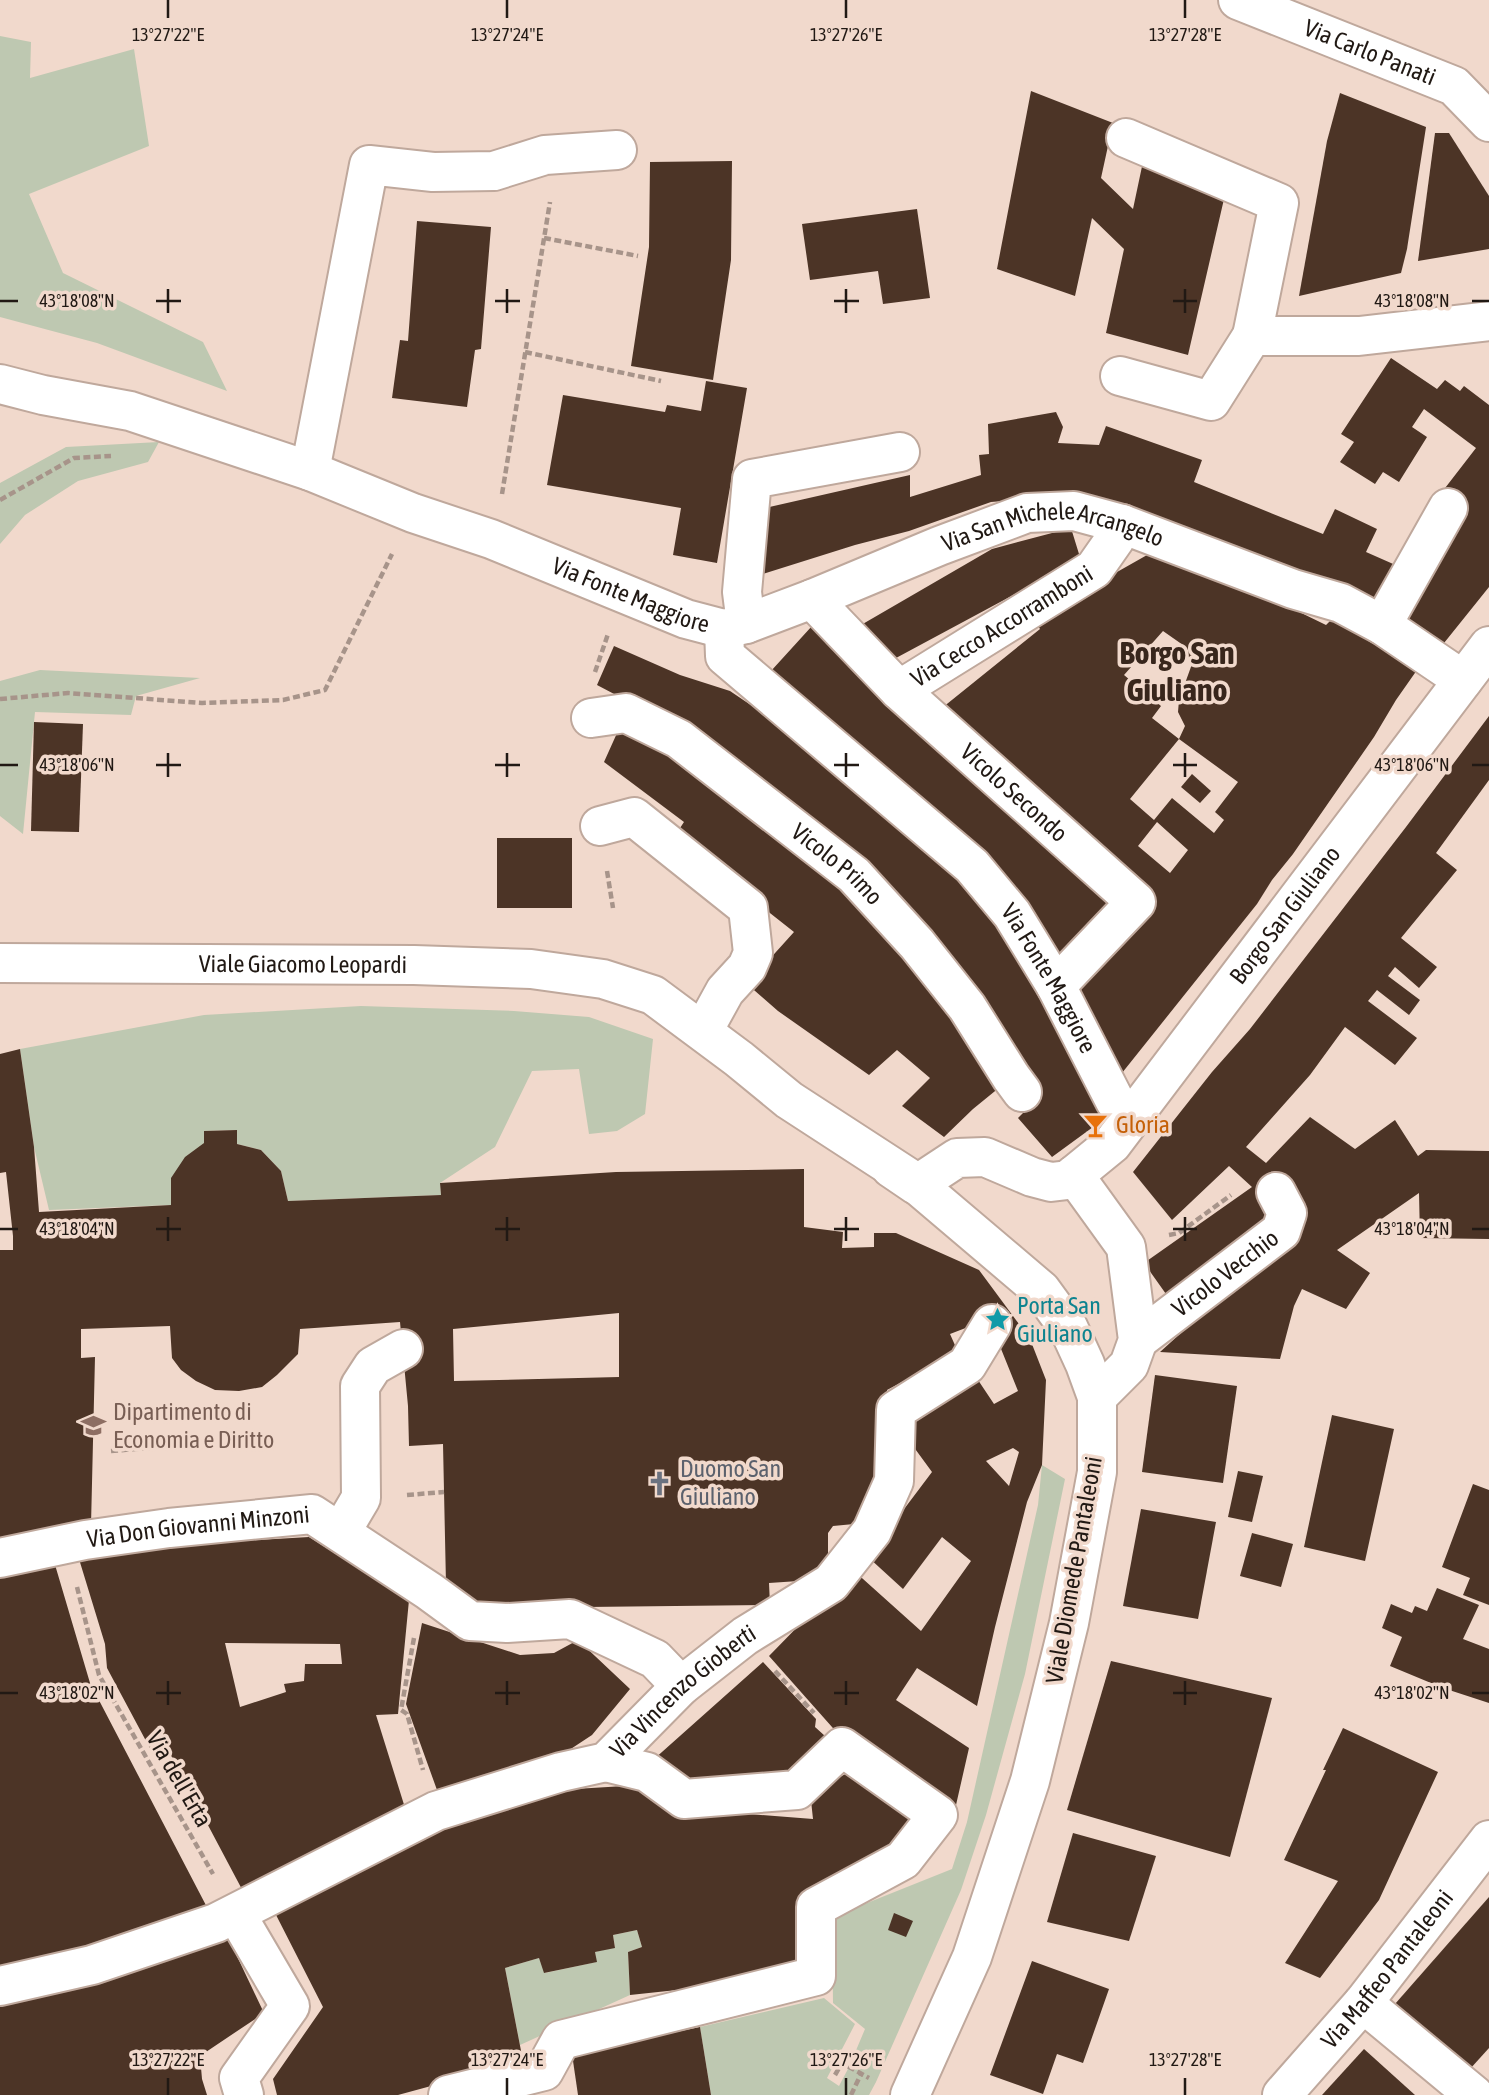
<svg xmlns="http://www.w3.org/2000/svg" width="1489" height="2095" viewBox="0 0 1489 2095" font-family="'Asap Condensed',sans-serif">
	<rect width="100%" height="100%" fill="#f1d9cc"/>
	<g fill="#bec8b1">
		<polygon points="0,36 31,42 30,78 134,49 149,146 29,194 63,273 203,342 227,391 97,343 0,317"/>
		<polygon points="159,442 148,462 78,481 25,515 0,544 0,483 66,447"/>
		<polygon points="40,670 200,678 136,696 131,715 35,712 23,834 0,816 0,681"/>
		<polygon points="361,1006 514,1011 589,1017 653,1039 645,1114 617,1131 589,1134 579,1069 532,1071 495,1147 440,1183 441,1195 288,1201 281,1171 261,1150 237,1144 236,1130 204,1131 204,1143 171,1205 49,1210 34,1147 20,1049 204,1015"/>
		<polygon points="1042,1465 1065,1479 1025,1674 986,1815 961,1890 876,2082 869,2095 711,2095 700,2027 824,1998 855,2024 827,2078 839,2086 849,2067 865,2029 833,2003 832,1917 952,1869 967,1822 1038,1505"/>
		<polygon points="637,1930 642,1947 628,1952 630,1995 520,2045 505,1968 539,1958 545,1973 596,1962 595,1952 615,1947 613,1935"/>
	</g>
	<g fill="#4c3426" fill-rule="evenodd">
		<polygon points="1031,91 1113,123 1101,178 1133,209 1144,157 1227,186 1188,355 1106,333 1124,249 1092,218 1075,296 997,269"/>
		<polygon points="1340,93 1426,127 1407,249 1401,273 1299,296 1327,141"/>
		<polygon points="1435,133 1449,133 1489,196 1489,249 1418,261"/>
		<polygon points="732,161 731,260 713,380 631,366 649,247 650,162"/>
		<polygon points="917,209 930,298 883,304 878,271 810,280 802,224"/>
		<polygon points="417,221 491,227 481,349 475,350 467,407 392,398 400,340 408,341"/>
		<polygon points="1391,358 1437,389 1445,380 1460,391 1464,386 1489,405 1489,587 1440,648 1396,619 1449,537 1468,512 1442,492 1476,448 1424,409 1412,427 1427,437 1399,482 1383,472 1375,484 1340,462 1354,442 1341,434"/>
		<polygon points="706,381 747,388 717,563 673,555 681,508 547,485 563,395 665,412 667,405 701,411"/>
		<polygon points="1056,412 1063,427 1058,443 1099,445 1106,426 1202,460 1194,482 1323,534 1335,509 1377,529 1366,552 1400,567 1379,613 1040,498 991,502 909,531 855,545 760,575 765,508 910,475 910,497 981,475 979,455 989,454 988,424"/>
		<polygon points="1071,528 1083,567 1052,576 1017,593 896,658 861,625 992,549"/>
		<path d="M1163 546 1326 625 1341 610 1417 670 1396 700 1374 737 1293 854 1272 880 1257 904 1122 1073 1069 981 1153 893 937 712 1040 629 1034 619ZM1163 631 1183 645 1192 664 1179 700 1178 712 1185 726 1179 739 1238 782 1215 812 1224 820 1214 833 1172 798 1154 820 1130 799 1179 739 1152 718 1161 706 1124 675ZM1157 822 1188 850 1170 873 1138 846Z"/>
		<polygon points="812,626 1123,907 1068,967 1024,900 771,671"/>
		<polygon points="614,646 680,675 730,691 786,729 960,877 1000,927 1070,1042 1104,1119 1052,1157 1018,1118 1040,1096 971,987 656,716 597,685"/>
		<polygon points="1489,716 1489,780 1436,853 1457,870 1401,938 1437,967 1419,988 1395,967 1388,976 1420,1000 1409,1015 1377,990 1368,1001 1417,1038 1395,1065 1345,1027 1310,1075 1246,1147 1266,1163 1310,1117 1355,1149 1395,1120 1418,1156 1426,1150 1489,1151 1489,1239 1420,1238 1419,1193 1337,1250 1370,1273 1346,1309 1302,1289 1294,1306 1280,1359 1160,1352 1235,1284 1280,1213 1241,1243 1166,1294 1144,1263 1252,1187 1229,1166 1172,1220 1133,1172 1212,1072 1250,1029 1406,827"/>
		<polygon points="34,722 83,724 79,832 31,831"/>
		<polygon points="622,722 728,789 880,922 905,951 1000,1087 973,1109 944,1137 902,1106 930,1078 897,1050 869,1075 778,1011 747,984 794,932 674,837 684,822 604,762"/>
		<polygon points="1192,774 1211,791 1200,803 1181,787"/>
		<rect x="497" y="838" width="75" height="70"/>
		<path d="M20 1049 34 1147 39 1212 171 1205V1178L185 1157 204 1143V1131L237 1130V1144L261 1150 281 1171 288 1201 441 1195 440 1183 616 1172 804 1169V1227L843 1232 842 1248 874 1247V1233H896L979 1270 1030 1339 1046 1380 1042 1465 1027 1502 995 1627 977 1706 917 1668 896 1700 969 1748 956 1805 840 1736 769 1656 853 1570 921 1631 971 1561 942 1537 903 1589 868 1557 932 1472 902 1431 978 1380 994 1404 1018 1391 989 1319 950 1334 958 1352 887 1390 888 1419 874 1486 868 1490 867 1505 854 1524 833 1526 828 1533V1579L769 1583 770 1605 586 1607 472 1605 446 1584 443 1444 409 1446 408 1406 400 1322 300 1329 298 1354 277 1375 262 1387 239 1391 215 1390 196 1381 181 1370 172 1358 170 1326 81 1329V1358L95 1357 91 1525 0 1544V1250H13V1236L6 1172 0 1173V1054ZM619 1313V1377L454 1381 453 1329ZM1013 1448 1019 1452 1009 1486 986 1461Z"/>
		<polygon points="1155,1375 1237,1386 1223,1483 1142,1472"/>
		<polygon points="1332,1415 1394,1429 1365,1561 1304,1547"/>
		<polygon points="1238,1471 1263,1476 1252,1522 1228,1517"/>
		<polygon points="1473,1484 1489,1490 1489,1605 1463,1595 1470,1578 1442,1567"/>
		<polygon points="1141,1509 1216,1522 1198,1619 1123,1606"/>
		<polygon points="1252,1533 1293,1544 1281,1587 1240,1576"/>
		<path d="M309 1537 409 1600 398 1714 376 1715 406 1811 245 1895 166 1746 153 1754 107 1668 105 1644 79 1559 222 1542ZM225 1643 340 1644 342 1664H305L304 1681 284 1684 286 1692 240 1707Z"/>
		<polygon points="53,1558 90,1683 210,1913 131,1940 0,1970 0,1570"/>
		<polygon points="1437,1588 1479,1605 1463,1639 1489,1649 1489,1703 1443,1688 1390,1666 1402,1637 1382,1628 1391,1604 1412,1613 1415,1606 1427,1611"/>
		<polygon points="422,1623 520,1655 554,1653 578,1640 630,1689 592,1735 551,1762 437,1790 406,1704"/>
		<polygon points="1111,1661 1272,1698 1230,1857 1067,1810"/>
		<polygon points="763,1662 816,1719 815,1727 825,1736 827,1744 781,1783 698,1790 653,1760"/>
		<polygon points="1343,1728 1438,1772 1379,1900 1320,1978 1285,1963 1338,1881 1284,1860 1326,1770 1323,1770"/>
		<polygon points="852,1771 923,1822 899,1855 800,1907 802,1968 705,1987 630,1995 628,1952 642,1947 637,1930 613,1935 615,1948 595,1952 597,1962 544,1973 539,1958 505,1968 523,2061 398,2095 277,2095 273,2079 323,2007 274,1911 480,1810 575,1789 641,1785 670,1808 813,1819 810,1791"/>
		<polygon points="1073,1833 1156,1856 1129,1941 1047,1922"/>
		<polygon points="1489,1897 1489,2048 1470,2069 1395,2004"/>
		<polygon points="894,1913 913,1921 906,1937 888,1930"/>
		<polygon points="226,1933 264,2013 200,2056 202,2079 207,2095 0,2095 0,2002"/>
		<polygon points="1032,1961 1109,1989 1083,2063 1057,2054 1043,2094 990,2075"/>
		<polygon points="700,2027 711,2095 578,2095 572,2054"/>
		<polygon points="1364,2049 1415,2095 1322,2095"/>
	</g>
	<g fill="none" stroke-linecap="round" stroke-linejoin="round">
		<defs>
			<g id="minor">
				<path id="s1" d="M1238 0 1454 86 1489 122"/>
				<polyline points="1126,138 1279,203 1252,336"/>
				<polyline points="1120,376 1211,401 1252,336 1359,336 1489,321"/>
				<path id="s2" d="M0 384 43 395 130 411 310 471 413 513 491 539 686 619 724 629 746 624 812 599 939 546 1027 513 1074 511 1122 524 1293 589 1341 603 1382 625 1463 680"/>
				<polyline points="310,471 369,165 433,172 494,171 545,155 617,150"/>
				<path id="s3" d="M812 599 899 690 1136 902 1056 986"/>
				<polyline points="746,624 742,592 752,479 900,452"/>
				<polyline points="1382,625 1448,508"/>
				<path id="s4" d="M724 629 725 656 972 866 1012 914 1056 986 1115 1101 1132 1118"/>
				<path id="s5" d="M899 690 1094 569 1115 539 1122 524"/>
				<path id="s6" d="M591 718 626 713 679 739 854 875 917 944 967 1007 1011 1077 1022 1092"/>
				<polyline points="600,826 634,817 748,908 753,953 747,967 725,991 703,1031"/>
				<path id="s7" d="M891 1168 916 1185 957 1158 985 1157 1032 1177 1051 1182 1068 1180 1112 1144 1489 646"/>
				<polyline points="1074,1175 1126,1247 1138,1340 1129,1365 1097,1397"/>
				<path id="s8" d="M1138 1340 1281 1231 1287 1213 1276 1192"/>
				<polyline points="341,1532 361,1498 360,1386 373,1366 403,1349"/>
				<path id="s9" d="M0 1558 85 1540 169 1528 312 1514 429 1591 470 1621 507 1623 570 1619 655 1659 681 1686"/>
				<polyline points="236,1914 290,2006 239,2078 244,2095"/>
				<path id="s10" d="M0 1986 92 1965 216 1923 436 1811 561 1772 606 1762 681 1686 745 1636 831 1583 872 1531 894 1481 896 1410 967 1365 992 1324"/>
				<polyline points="1363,2003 1474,2095"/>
				<polyline points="448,2095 544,2071 561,2040 816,1976 816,1907 903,1860 938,1815 842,1747 797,1790 684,1799 647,1772 606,1762"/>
			</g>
			<g id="major">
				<path id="s11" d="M0 963 414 965 531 969 603 979 653 995 739 1059 789 1100 909 1178 1041 1290 1068 1327 1085 1364 1097 1397V1472L1069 1623 1030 1781 972 1957 910 2095"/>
				<path id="s12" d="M1282 2095 1363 2003 1489 1840"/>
			</g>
		</defs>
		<use href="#minor" stroke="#bfa89c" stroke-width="42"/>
		<use href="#major" stroke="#bfa89c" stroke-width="42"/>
		<g stroke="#a7948a" stroke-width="4.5" stroke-dasharray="7 3.5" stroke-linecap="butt">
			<polyline points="544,238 638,256"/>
			<polyline points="525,352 661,381"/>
			<polyline points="502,494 550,202"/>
			<polyline points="0,500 74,458 111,456"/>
			<polyline points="595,672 608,634"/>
			<polyline points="0,699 68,693 202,703 283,700 325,690 392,554"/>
			<polyline points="607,871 613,908"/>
			<polyline points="1169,1235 1179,1233 1231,1195"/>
			<polyline points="111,1451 173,1446"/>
			<polyline points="407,1495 444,1492"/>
			<polyline points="77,1587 99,1675 213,1874"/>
			<polyline points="414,1638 401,1710 407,1714 423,1770"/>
			<polyline points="775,1671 814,1713"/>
			<polyline points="835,2075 842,2063 869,2078"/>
			<polyline points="851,2095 861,2074"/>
		</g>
		<use href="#minor" stroke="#fff" stroke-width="38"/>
		<use href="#major" stroke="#fff" stroke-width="38"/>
	</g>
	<path fill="none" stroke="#211914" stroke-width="2.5" d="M168 0V18M507 0V18M846 0V18M1185 0V18M168 289V313M507 289V313M846 289V313M1185 289V313M0 301H18M156 301H181M495 301H520M834 301H859M1173 301H1197M1472 301H1489M168 753V777M507 753V777M846 753V777M1185 753V777M0 765H18M156 765H181M495 765H520M834 765H859M1173 765H1197M1472 765H1489M168 1217V1241M507 1217V1241M846 1217V1241M1185 1217V1241M0 1229H18M156 1229H181M495 1229H520M834 1229H859M1173 1229H1197M1472 1229H1489M168 1681V1705M507 1681V1705M846 1681V1705M1185 1681V1705M0 1693H18M156 1693H181M495 1693H520M834 1693H859M1173 1693H1197M1472 1693H1489M168 2078V2095M507 2078V2095M846 2078V2095M1185 2078V2095"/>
	<defs>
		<symbol id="bar-bare" viewBox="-9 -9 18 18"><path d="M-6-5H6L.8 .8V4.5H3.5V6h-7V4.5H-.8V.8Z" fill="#e8710a" stroke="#f1d9cc" stroke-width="2.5" paint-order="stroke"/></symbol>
		<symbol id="sight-bare" viewBox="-9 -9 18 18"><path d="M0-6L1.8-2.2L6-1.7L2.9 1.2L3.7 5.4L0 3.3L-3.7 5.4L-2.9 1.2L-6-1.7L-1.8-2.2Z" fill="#0f9aa8" stroke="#f1d9cc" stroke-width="2.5" paint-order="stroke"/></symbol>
		<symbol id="university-bare" viewBox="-9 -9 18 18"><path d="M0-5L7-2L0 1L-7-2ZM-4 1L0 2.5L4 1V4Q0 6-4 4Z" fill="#8d6e63" stroke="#f1d9cc" stroke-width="2.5" paint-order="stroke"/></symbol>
		<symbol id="church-bare" viewBox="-9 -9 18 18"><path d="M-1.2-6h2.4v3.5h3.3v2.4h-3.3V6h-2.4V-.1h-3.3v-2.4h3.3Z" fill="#6b7280" stroke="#f1d9cc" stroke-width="2.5" paint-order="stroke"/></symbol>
	</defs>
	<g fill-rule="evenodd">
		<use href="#bar-bare" x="1078" y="1108" width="35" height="35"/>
		<use href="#sight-bare" x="980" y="1302" width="35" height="35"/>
		<use href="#university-bare" x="76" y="1408" width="35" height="35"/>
		<use href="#church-bare" x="642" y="1466" width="35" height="35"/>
	</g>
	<g text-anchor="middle" stroke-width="7" stroke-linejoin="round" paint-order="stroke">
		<g font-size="24" fill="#211914" stroke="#f1d9cc">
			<text dy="8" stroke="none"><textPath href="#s1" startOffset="142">Via Carlo Panati</textPath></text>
			<text dy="8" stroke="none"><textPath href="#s2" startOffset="1116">Via San Michele Arcangelo</textPath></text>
			<text dy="8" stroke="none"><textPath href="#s2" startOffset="667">Via Fonte Maggiore</textPath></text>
			<text dy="8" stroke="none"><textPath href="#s5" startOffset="121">Via Cecco Accorramboni</textPath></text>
			<text dy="8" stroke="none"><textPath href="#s3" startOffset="280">Vicolo Secondo</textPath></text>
			<text dy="8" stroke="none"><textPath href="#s6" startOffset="296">Vicolo Primo</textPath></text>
			<text dy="8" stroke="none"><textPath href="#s7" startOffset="539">Borgo San Giuliano</textPath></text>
			<text dy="8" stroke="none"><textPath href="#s11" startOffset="303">Viale Giacomo Leopardi</textPath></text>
			<text dy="8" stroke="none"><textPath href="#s4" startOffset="488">Via Fonte Maggiore</textPath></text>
			<text dy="8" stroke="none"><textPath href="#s8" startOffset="110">Vicolo Vecchio</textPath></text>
			<text dy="8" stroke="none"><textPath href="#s9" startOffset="201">Via Don Giovanni Minzoni</textPath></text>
			<text transform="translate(1074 1570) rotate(-80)" y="8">Viale Diomede Pantaleoni</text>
			<text dy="8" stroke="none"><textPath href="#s10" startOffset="754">Via Vincenzo Gioberti</textPath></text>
			<text transform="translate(179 1779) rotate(60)" y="8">Via dell'Erta</text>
			<text dy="8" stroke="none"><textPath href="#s12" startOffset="164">Via Maffeo Pantaleoni</textPath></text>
		</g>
		<g font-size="24" fill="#c56008" stroke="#f1d9cc" text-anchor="start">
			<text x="1116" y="1133">Gloria</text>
		</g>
		<g font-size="24" fill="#0d838f" stroke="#f1d9cc" text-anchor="start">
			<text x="1017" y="1314">Porta San<tspan x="1017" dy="28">Giuliano</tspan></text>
		</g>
		<g font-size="24" fill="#785e54" stroke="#f1d9cc" text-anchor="start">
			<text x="113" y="1420">Dipartimento di<tspan x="113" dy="28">Economia e Diritto</tspan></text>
		</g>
		<g font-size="24" fill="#5b616d" stroke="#f1d9cc" text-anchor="start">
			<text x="680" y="1477">Duomo San<tspan x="680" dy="28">Giuliano</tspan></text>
		</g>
		<g font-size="32" font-weight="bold" fill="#38261c" stroke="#f1d9cc">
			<text x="1177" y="664">Borgo San<tspan x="1177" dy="37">Giuliano</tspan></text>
		</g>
	</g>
	<g font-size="18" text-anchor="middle" fill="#211914" stroke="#f1d9cc" stroke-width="7" stroke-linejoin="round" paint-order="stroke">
		<text x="168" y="41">13°27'22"E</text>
		<text x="507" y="41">13°27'24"E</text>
		<text x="846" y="41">13°27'26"E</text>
		<text x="1185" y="41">13°27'28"E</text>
		<text x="77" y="307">43°18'08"N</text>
		<text x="1412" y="307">43°18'08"N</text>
		<text x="77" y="771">43°18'06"N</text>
		<text x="1412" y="771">43°18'06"N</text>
		<text x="77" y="1235">43°18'04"N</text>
		<text x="1412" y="1235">43°18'04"N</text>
		<text x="77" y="1699">43°18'02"N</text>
		<text x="1412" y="1699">43°18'02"N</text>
		<text x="168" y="2066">13°27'22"E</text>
		<text x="507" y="2066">13°27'24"E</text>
		<text x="846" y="2066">13°27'26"E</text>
		<text x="1185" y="2066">13°27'28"E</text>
	</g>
</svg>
